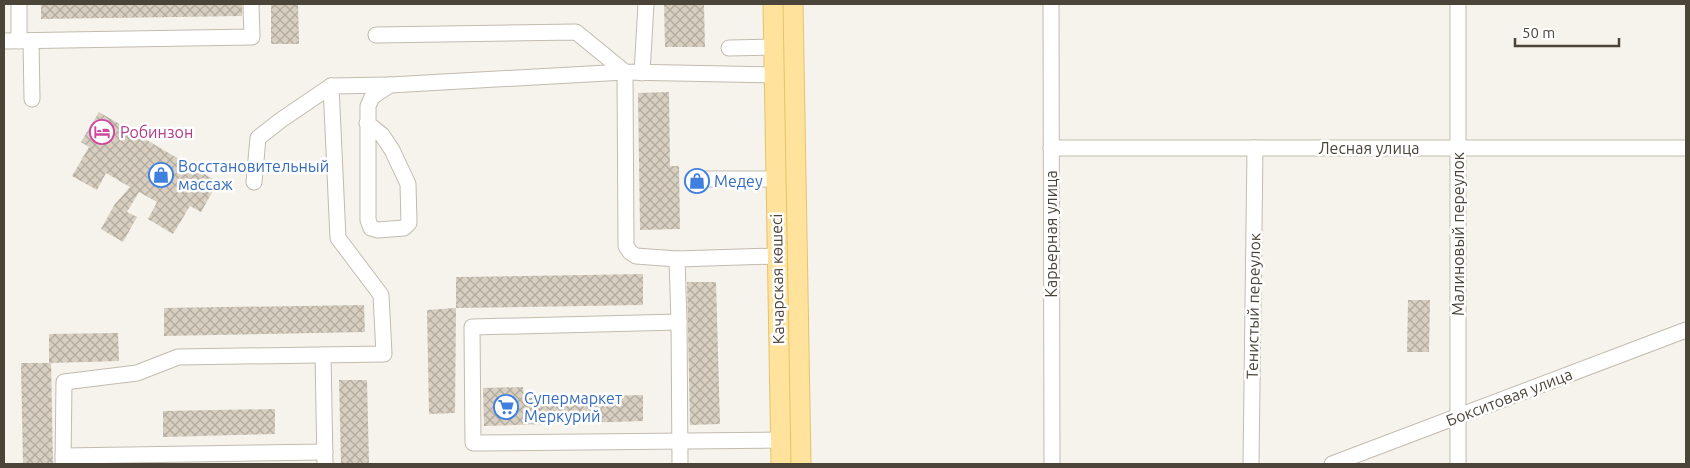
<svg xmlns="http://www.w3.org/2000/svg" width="1690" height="468" viewBox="0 0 1690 468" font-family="Ubuntu,sans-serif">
	<defs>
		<pattern id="building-cross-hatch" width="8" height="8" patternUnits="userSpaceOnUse" patternTransform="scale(1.25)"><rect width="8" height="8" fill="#d8cfc1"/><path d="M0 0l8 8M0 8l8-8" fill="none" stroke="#b1aa9e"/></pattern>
	</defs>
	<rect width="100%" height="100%" fill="#f6f3ec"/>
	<g fill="url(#building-cross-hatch)">
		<polygon points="41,4 242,4 242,16 41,19"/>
		<polygon points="271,4 298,4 299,44 271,44"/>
		<polygon points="664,4 704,4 705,47 665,47"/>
		<polygon points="669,92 670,166 679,166 680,229 640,230 638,93"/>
		<polygon points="99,112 218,182 201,212 190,206 173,234 148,219 157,202 139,192 127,212 137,217 123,242 101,229 115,204 130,187 106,173 97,190 72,176 89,147 81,142"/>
		<polygon points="643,274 643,305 456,308 456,277"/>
		<polygon points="687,282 716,282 720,424 690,425"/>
		<polygon points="1408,300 1430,300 1429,352 1407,352"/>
		<polygon points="364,305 365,332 164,336 164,308"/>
		<polygon points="456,308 455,413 429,414 427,310"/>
		<polygon points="118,333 119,361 49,363 49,334"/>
		<polygon points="21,363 51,363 53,464 23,464"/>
		<polygon points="339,380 367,380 369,464 341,464"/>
		<polygon points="523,387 524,398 643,395 643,421 484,426 483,388"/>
		<polygon points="275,409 275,434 163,437 163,411"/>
	</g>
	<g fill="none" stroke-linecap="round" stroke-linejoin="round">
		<defs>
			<g id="minor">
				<polyline points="19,4 19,41"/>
				<polyline points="1051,4 1052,464"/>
				<polyline points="1458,4 1458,464"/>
				<polyline points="376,35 576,32 625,72 774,75"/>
				<polyline points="4,41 252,37 251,4"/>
				<polyline points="31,41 32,99"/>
				<polyline points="729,48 773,47"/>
				<polyline points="642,73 646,4"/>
				<polyline points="367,123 382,135 392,150 408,184 409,223 404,228 378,230 371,228 368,220 368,106 372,97 390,85 625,72 626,246 630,252 636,256 677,259 776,256"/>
				<polyline points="1051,148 1686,148"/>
				<polyline points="704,179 775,179"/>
				<polyline points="254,182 258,138 281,120 331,86"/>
				<polyline points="677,259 679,322 472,327 473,443 781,440"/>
				<polyline points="679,322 680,464"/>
				<polyline points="323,355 325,464"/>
				<polyline points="63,456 325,452"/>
				<polyline points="63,464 64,382 137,373 178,357 384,354 381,295 338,238 331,86 390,85"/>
				<polyline points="1251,464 1255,148"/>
				<polyline points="1332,464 1686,330"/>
			</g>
			<g id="major">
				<polyline points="773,4 781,464"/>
				<polyline points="793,4 801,464"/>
			</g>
		</defs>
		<use href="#minor" stroke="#c2bbae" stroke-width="17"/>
		<use href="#major" stroke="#e6c16a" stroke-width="21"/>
		<use href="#minor" stroke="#fff" stroke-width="15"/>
		<use href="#major" stroke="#ffe39c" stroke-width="19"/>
	</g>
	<defs>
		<symbol id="hotel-ring" viewBox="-11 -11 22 22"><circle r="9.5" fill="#fff" stroke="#d1479c" stroke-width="1.5"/><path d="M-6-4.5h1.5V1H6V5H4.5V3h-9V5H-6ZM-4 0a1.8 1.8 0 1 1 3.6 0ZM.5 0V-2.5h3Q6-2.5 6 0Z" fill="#d1479c"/></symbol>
		<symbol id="shop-ring" viewBox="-11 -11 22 22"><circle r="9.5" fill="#fff" stroke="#3f7fe0" stroke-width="1.5"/><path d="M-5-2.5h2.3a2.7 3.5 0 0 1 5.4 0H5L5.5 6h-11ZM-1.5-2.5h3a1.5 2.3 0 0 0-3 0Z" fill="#3f7fe0"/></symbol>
		<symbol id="supermarket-ring" viewBox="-11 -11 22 22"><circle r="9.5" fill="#fff" stroke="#3f7fe0" stroke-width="1.5"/><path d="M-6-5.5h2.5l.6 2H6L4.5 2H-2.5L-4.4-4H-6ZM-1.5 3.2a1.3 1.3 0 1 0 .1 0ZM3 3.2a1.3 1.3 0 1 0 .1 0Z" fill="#3f7fe0"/></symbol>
	</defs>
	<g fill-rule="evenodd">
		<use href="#hotel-ring" x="88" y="118" width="28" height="28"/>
		<use href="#shop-ring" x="147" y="161" width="28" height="28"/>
		<use href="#shop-ring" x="683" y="167" width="28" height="28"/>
		<use href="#supermarket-ring" x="492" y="393" width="28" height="28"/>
	</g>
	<g text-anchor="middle" stroke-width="5" stroke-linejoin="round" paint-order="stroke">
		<g font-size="16" fill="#b23c85" stroke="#fff" text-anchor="start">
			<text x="120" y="138">Робинзон</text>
		</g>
		<g font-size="16" fill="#4b4439" stroke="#fff">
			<text x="1369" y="154">Лесная улица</text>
			<text transform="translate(1051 234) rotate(-90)" y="6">Карьерная улица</text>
			<text transform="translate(1458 234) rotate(-90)" y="6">Малиновый переулок</text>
			<text transform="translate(777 279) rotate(-91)" y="6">Качарская көшесі</text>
			<text transform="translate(1253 306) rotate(-89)" y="6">Тенистый переулок</text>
			<text transform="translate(1509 397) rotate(-21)" y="6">Бокситовая улица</text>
		</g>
		<g font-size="16" fill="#366cbe" stroke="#fff" text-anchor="start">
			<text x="178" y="172">Восстановительный<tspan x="178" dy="18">массаж</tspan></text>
			<text x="714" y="187">Медеу</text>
			<text x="524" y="404">Супермаркет<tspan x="524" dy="18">Меркурий</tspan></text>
		</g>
	</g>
	<rect width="1690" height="468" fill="none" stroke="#4b4439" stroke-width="10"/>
	<path d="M1515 38v8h104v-8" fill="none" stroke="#4b4439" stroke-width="2.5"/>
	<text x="1522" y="38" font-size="15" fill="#4b4439" stroke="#ffffff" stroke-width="4" paint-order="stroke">50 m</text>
</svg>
